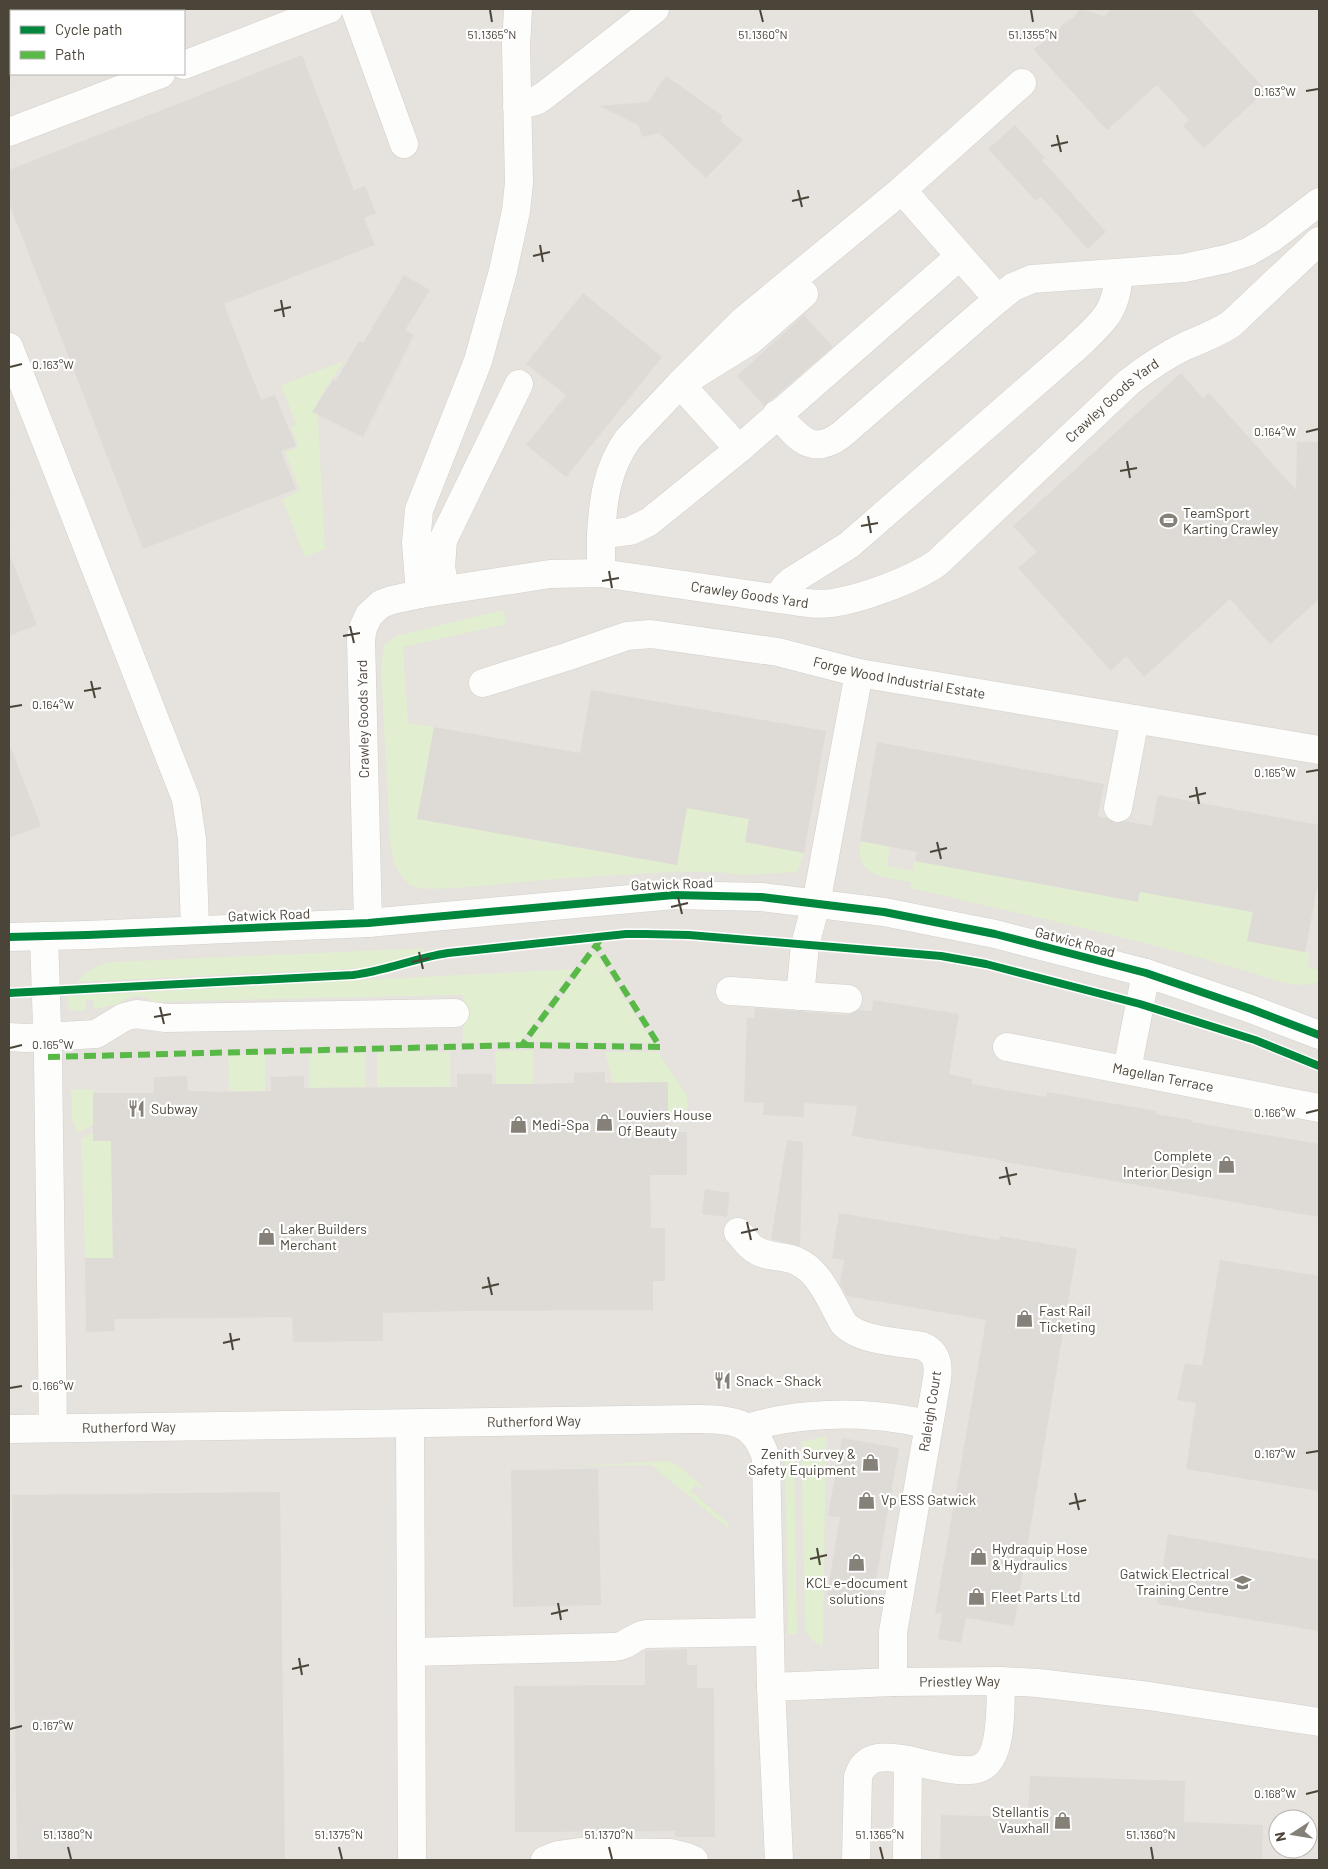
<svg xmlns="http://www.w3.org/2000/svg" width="1328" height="1869" viewBox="0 0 1328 1869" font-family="Barlow,sans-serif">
	<rect width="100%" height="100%" fill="#f4f2ee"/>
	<path fill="#e6e2de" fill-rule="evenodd" d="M9 9H1319V1860H9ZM11 11H184V74H11ZM1278 1819H1308V1849H1278Z"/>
	<g fill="#e1eecf">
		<polygon points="344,361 317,402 325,549 305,557 282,499 300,491 285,452 298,447 291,428 296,425 281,385"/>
		<polygon points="503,610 507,624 403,647 408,723 434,727 418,819 676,865 687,808 749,819 745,842 804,853 797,872 742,875 718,872 672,872 555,879 458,888 427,889 411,886 403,878 398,871 394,862 390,843 381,669 384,646 396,636"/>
		<path d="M860 841 890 846 887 866 913 871 915 861 1026 880 1140 892 1253 912 1247 941 1310 953 1308 967 1319 970V981C1301 993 1259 974 1239 969 1131 937 1020 914 910 888L911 882C884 877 855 877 860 841Z"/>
		<path d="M427 948 414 955 365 968 77 982C87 970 98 964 113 962Z"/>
		<polygon points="595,951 653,1043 530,1041"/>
		<path d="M573 969 521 1042 463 1043 462 995 153 1002C139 992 133 996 119 1003 112 1006 102 1007 94 1009V1000H86V1010L73 1011 70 1010 68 1003V996Z"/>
		<polygon points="533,1050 533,1084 496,1085 495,1051"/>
		<rect x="377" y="1052" width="73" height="35"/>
		<polygon points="605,1052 658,1052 687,1095 687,1114 668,1114 668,1082 613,1083"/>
		<polygon points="365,1053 365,1087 310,1088 309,1054"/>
		<polygon points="265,1054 265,1091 229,1091 228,1055"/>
		<polygon points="71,1089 94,1090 93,1125 78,1133 72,1120"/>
		<polygon points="93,1133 93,1141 111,1141 113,1258 85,1258 81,1139"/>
		<path d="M826 1436 823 1646C813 1643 806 1636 805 1625L801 1442Z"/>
		<polygon points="794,1449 797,1634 788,1634 785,1464 788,1455"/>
		<polygon points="669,1461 678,1465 703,1487 702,1489 696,1485 691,1491 728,1523 729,1529 651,1465 572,1466"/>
	</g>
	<g fill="#e6e3df" fill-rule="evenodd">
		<polygon points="222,9 283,9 300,51 9,166 9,89 48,74 184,74 184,23"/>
		<polygon points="9,211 139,551 73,576 85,608 42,624 9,540 9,529 25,522 9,478"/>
		<polygon points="519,442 563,477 534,515 508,531 472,508"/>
		<polygon points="320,559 331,803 308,804 309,827 223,831 220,790 193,723 213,715 204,694 184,701 174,675 195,667 186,644 207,636 195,607"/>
		<polygon points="624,602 640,602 813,632 808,680 804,685 818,699 812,707 824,709 822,727 595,687 607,604"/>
		<polygon points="86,610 150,780 159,839 57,845 48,818 55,815 9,694 9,640"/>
		<polygon points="922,650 1091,680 1080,742 1101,746 1098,757 1105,758 1103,769 1106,769 1104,781 879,740 880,730 885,730 888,719 900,721 895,712 914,702"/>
		<polygon points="1122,686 1319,719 1319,822 1157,791 1150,821 1102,812"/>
		<polygon points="42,827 54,856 51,873 43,881 37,883 9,887 9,839"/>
		<polygon points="663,955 780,956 777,1004 739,1003 737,1026 722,1025 722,1004 718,1004 716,1007 715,1015 743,1064 742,1106 715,1104 716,1080 699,1090 640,995 651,988 648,981 649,972 653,965"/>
		<polygon points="463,995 463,1043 145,1051 143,1002"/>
		<polygon points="988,999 1207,1043 1200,1073 1280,1090 1287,1067 1313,1077 1319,1080 1319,1138 975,1075"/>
		<polygon points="708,1112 1319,1218 1319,1260 1102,1225 1101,1228 1179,1241 1177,1257 1217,1263 1202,1361 1182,1358 1175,1401 1195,1405 1183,1471 1319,1493 1319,1557 1167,1530 1153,1605 1319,1634 1319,1662 1316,1662 1313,1681 1154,1656 1157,1635 1128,1630 1124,1651 1035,1642 1037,1619 1018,1617 1081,1250 1098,1253 1101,1230 1088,1228 1085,1248 856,1210 860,1184 780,1170 775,1197 699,1184"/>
		<polygon points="731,1195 775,1201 767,1249 842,1261 837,1296 984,1321 953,1497 926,1492 918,1543 944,1547 929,1643 838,1643 846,1601 874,1604 900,1447 833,1435 838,1386 844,1356 837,1334 812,1343 778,1263 702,1249 700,1215 727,1218"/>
		<polygon points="508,1469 511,1606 438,1608 435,1471"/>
		<polygon points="602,1469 652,1469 652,1508 699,1507 700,1554 720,1554 722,1603 603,1605 602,1546 624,1545 624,1525 603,1525"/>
		<polygon points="391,1472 392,1622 288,1622 287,1473"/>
		<polygon points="727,1613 729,1685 699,1685 698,1642 643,1642 643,1682 438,1682 451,1657 451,1642 439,1618"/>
		<polygon points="896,1721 956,1736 971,1736 990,1790 946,1790 944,1811 937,1811 936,1860 826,1860 824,1732 837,1724"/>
		<path d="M1038 1726 1157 1736 1262 1748V1754L1298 1757 1306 1767 1312 1763 1319 1770V1860H1265L1266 1821 1190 1819V1779L1064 1773 1063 1763 1030 1762V1731L1037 1732ZM1278 1819H1308V1849H1278Z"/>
	</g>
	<g fill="#dedbd6">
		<polygon points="1080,9 1104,16 1112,9 1190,9 1266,90 1204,148 1183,126 1189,120 1157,85 1107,130 1033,49 1047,40 1050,34 1056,33 1064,23 1074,17"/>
		<polygon points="302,55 354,190 365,186 376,213 364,218 375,245 224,304 261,400 275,395 296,446 281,451 296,489 143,549 9,203 9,170"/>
		<polygon points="666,76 723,116 720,121 743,140 706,178 659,133 642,137 638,125 599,106 648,102"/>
		<polygon points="1015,125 1045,158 1042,160 1106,232 1088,249 1041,197 1036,201 988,149"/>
		<polygon points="404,275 430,290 405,330 414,335 363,437 312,412 334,379 336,381 359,341 363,343"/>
		<polygon points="583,293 662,357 566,477 526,445 566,395 526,364"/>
		<polygon points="804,315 833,347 764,406 737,376"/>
		<polygon points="1181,373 1203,398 1209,393 1296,490 1297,442 1319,442 1319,599 1270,644 1230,599 1144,677 1126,656 1111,671 1018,568 1037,552 1013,526"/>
		<polygon points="11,558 37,625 9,636 9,559"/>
		<polygon points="591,690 826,731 804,853 745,842 749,819 687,808 677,865 417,819 434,727 580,753"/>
		<polygon points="877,742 1104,784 1098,816 1106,818 1116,823 1125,821 1152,826 1158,795 1319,825 1319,877 1305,952 1247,941 1253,912 1140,892 1138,902 915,861 917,852 860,841"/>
		<polygon points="9,748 11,748 41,826 9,838"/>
		<polygon points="873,1000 959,1014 949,1074 972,1079 972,1084 1046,1097 1047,1092 1156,1111 1155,1114 1192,1120 1191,1122 1319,1144 1319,1217 1000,1161 1000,1160 852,1136 857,1106 804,1103 804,1117 763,1115 764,1103 744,1102 747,1018 754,1018 755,1008 847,1015 854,1013 858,1010 872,1011"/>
		<polygon points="605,1072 605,1083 668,1082 668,1132 687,1132 687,1175 650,1175 651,1228 665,1228 665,1281 653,1281 653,1310 463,1311 383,1313 383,1341 293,1342 292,1317 114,1319 115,1331 86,1332 85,1258 113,1258 111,1141 93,1141 93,1093 154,1093 154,1077 187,1076 188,1091 234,1092 271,1091 271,1077 304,1076 304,1088 457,1087 457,1074 492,1074 492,1084 528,1084 574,1083 574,1073"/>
		<polygon points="787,1140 803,1142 800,1246 771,1239"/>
		<polygon points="705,1189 730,1193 727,1217 702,1214"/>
		<polygon points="839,1213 999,1240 1000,1236 1077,1249 1014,1626 966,1618 961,1643 938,1639 942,1614 935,1613 986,1320 847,1296 840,1284 844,1260 832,1258"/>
		<polygon points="1220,1260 1319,1276 1319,1491 1186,1469 1196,1403 1177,1400 1185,1363 1202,1366"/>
		<polygon points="842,1438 899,1448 872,1602 827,1595 840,1517 828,1516"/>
		<polygon points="598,1469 601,1605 513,1607 511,1470"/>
		<polygon points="280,1492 285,1860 17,1860 12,1495"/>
		<polygon points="1168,1534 1319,1560 1319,1631 1157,1604"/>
		<polygon points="687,1649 687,1665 697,1665 697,1688 714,1688 715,1837 675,1837 675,1831 515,1832 514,1686 645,1685 645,1651"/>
		<polygon points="1030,1776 1185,1781 1184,1822 1263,1825 1262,1860 940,1860 941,1815 1028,1817"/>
	</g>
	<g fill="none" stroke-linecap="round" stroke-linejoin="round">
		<defs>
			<g id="minor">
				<polyline points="355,9 404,144"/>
				<polyline points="36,11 43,9"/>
				<polyline points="9,22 11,21"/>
				<polyline points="184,65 329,9"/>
				<polyline points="517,106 536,101 545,95 655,9"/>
				<polyline points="9,132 161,74"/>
				<polyline points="998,299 1013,287 1032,279 1184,268 1226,259 1248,252 1272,238 1319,202"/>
				<polyline points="9,347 186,799 192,839 195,929"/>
				<path d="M777 414C798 437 811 457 841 435L998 299 960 256"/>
				<polyline points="739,449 960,256 902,190"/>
				<path d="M601 535C603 500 607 468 628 439L680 384 751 340 804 294"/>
				<polyline points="601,573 601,535 630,531 649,522 739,449 680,384 744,320 902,190 1022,83"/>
				<polyline points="445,590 441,567 443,540 519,384"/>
				<polyline points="420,594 416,543 419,510 478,361 503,271 516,211 519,183 516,45 518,9"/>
				<path d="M777 598 786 586 793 580 849 545 1073 350C1099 325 1119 312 1118 273"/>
				<path id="s1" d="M483 683 566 657 627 636 651 634 778 652 859 673 1319 750"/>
				<polyline points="1118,808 1135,719"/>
				<path id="s2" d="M368 923 361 639 363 628 369 615 381 604 392 600 420 594 550 574 601 573 793 601C806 603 819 605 832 603 861 599 913 580 937 563L1129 382C1147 368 1165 356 1185 346 1201 339 1216 334 1231 324L1319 241"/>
				<polyline points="44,936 48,1057 53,1428"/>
				<polyline points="9,937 87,935 368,923 674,895 761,897 884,912 995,934 1146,973 1251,1009 1319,1035"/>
				<polyline points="730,991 848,999"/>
				<polyline points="800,996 805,945 816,904 859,673"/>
				<polyline points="9,1037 26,1038 96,1034 124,1017 136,1014 166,1018 455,1013"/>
				<path id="s3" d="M1007 1047 1319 1108"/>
				<polyline points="1127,1070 1146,973"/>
				<path d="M738 1232C743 1237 748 1245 754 1249 768 1259 787 1254 802 1264 822 1276 832 1304 844 1324 860 1341 899 1342 922 1346 937 1352 939 1364 937 1379L893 1632V1682"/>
				<polyline points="410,1424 412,1860"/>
				<path d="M748 1428C783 1416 838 1412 875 1416 893 1417 911 1421 929 1424"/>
				<path id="s4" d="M9 1429 696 1419C731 1420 754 1419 766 1458L771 1687"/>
				<path d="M412 1652 614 1647C627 1647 633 1636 646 1634L769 1632"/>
				<path d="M908 1760C926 1764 962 1775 980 1768 1004 1758 1000 1702 1001 1681"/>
				<polyline points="545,1860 558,1855 580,1852 671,1853 687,1857 694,1860"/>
				<path id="s5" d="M779 1860 771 1687 893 1682 1001 1681 1038 1683 1149 1696 1319 1722"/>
				<path d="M856 1860 858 1777C865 1753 887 1756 908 1760L907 1860"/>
			</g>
		</defs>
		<use href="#minor" stroke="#d2d0cb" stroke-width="29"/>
		<use href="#minor" stroke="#fdfdfc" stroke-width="28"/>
		<g stroke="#58b947" stroke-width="6" stroke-dasharray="12 6" stroke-linecap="butt">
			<polyline points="522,1045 660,1047 596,945"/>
			<polyline points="48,1057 522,1045 603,936"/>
		</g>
		<defs>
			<g id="cycleway">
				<polyline points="9,937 87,935 368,923 674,895 761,897 884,912 995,934 1146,973 1251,1009 1319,1035"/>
				<path d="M9 993 353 975C385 971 415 958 448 953L626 934H645L689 935 941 956 986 964 1140 1004 1255 1040 1319 1066"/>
			</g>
		</defs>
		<use href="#cycleway" stroke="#fff" stroke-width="11"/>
		<use href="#cycleway" stroke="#00873e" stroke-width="8"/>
	</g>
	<path fill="none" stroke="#4b4439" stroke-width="2" d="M490 10 492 22M760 10 763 22M1031 10 1033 22M1306 91 1318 89M1057 135 1061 152M1051 146 1068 142M798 190 802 207M792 201 809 197M540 245 543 262M533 256 550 252M281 300 284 317M274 311 291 307M10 367 22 364M1306 432 1318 429M1127 461 1130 478M1120 471 1137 468M868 516 871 533M861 526 878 523M609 571 612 588M602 581 619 578M350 626 354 643M343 636 360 633M91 681 95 698M84 691 101 688M10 707 22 705M1306 772 1318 770M1196 787 1199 804M1189 797 1206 793M937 842 941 859M930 852 947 848M678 897 682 914M671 907 688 903M419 952 423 969M412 962 430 958M160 1007 164 1024M154 1017 171 1014M10 1048 22 1045M1306 1113 1318 1110M1006 1167 1010 1185M999 1178 1017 1174M747 1222 751 1240M741 1233 758 1229M488 1277 492 1295M482 1288 499 1284M230 1333 233 1350M223 1343 240 1339M10 1388 22 1386M1306 1453 1318 1451M1075 1493 1079 1510M1069 1504 1086 1500M817 1548 820 1565M810 1559 827 1555M558 1603 561 1620M551 1614 568 1610M299 1658 302 1675M292 1669 309 1665M10 1729 22 1726M1306 1794 1318 1791M68 1847 71 1859M339 1847 342 1859M609 1847 612 1859M880 1847 883 1859M1151 1847 1153 1859"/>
	<defs>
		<symbol id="stadium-bare" viewBox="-9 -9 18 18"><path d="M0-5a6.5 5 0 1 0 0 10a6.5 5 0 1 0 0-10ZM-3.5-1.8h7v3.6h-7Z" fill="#868178" stroke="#fff" stroke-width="2.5" paint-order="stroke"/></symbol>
		<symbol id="restaurant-bare" viewBox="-9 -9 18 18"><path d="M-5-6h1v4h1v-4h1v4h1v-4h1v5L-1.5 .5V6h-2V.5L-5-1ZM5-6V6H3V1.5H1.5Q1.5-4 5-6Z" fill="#868178" stroke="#fff" stroke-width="2.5" paint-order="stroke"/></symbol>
		<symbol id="shop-bare" viewBox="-9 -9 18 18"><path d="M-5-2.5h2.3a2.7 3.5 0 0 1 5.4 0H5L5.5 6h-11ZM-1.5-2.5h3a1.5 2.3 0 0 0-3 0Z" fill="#868178" stroke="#fff" stroke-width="2.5" paint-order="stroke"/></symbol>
		<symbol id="university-bare" viewBox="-9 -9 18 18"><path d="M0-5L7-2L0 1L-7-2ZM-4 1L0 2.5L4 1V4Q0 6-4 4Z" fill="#868178" stroke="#fff" stroke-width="2.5" paint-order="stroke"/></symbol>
	</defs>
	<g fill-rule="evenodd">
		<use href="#stadium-bare" x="1156" y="508" width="25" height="25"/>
		<use href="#restaurant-bare" x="124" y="1096" width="25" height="25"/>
		<use href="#shop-bare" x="592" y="1110" width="25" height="25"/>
		<use href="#shop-bare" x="506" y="1112" width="25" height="25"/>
		<use href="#shop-bare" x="1214" y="1152" width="25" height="25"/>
		<use href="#shop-bare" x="254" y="1224" width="25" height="25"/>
		<use href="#shop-bare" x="1012" y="1306" width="25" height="25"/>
		<use href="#restaurant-bare" x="710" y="1368" width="25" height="25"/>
		<use href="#shop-bare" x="858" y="1450" width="25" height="25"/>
		<use href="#shop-bare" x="854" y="1488" width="25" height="25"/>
		<use href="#shop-bare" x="966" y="1544" width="25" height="25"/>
		<use href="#shop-bare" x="844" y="1550" width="25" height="25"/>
		<use href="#university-bare" x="1230" y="1570" width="25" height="25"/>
		<use href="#shop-bare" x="964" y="1584" width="25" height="25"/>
		<use href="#shop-bare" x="1050" y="1808" width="25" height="25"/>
	</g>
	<g text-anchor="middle" stroke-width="4.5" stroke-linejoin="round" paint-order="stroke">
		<g font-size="14" fill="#4b4439" stroke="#fff">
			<text dy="5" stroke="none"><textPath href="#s2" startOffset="1134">Crawley Goods Yard</textPath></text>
			<text dy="5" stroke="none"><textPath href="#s2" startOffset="699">Crawley Goods Yard</textPath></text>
			<text dy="5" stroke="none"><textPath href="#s1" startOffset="428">Forge Wood Industrial Estate</textPath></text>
			<text transform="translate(363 719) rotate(-91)" y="5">Crawley Goods Yard</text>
			<text transform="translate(672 884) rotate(-2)" y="5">Gatwick Road</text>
			<text transform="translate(269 915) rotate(-2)" y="5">Gatwick Road</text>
			<text transform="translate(1075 942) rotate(15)" y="5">Gatwick Road</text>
			<text dy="5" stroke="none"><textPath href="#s3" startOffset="159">Magellan Terrace</textPath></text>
			<text transform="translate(930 1411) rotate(-81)" y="5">Raleigh Court</text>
			<text dy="5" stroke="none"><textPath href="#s4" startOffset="525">Rutherford Way</textPath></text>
			<text dy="5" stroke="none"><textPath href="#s4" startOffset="120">Rutherford Way</textPath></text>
			<text dy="5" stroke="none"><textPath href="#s5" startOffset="362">Priestley Way</textPath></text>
		</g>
		<g font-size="14" fill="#4b4439" stroke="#fff" text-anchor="start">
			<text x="1183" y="518">TeamSport<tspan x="1183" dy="16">Karting Crawley</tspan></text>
			<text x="151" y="1114">Subway</text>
			<text x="618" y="1120">Louviers House<tspan x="618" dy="16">Of Beauty</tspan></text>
			<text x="532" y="1130">Medi-Spa</text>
			<text x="1212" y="1161" text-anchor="end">Complete<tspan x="1212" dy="16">Interior Design</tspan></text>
			<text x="280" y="1234">Laker Builders<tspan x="280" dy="16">Merchant</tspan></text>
			<text x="1039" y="1316">Fast Rail<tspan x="1039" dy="16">Ticketing</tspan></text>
			<text x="736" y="1386">Snack - Shack</text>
			<text x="856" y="1459" text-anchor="end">Zenith Survey &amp;<tspan x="856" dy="16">Safety Equipment</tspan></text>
			<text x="881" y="1505">Vp ESS Gatwick</text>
			<text x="992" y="1554">Hydraquip Hose<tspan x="992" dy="16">&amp; Hydraulics</tspan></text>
			<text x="1229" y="1579" text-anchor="end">Gatwick Electrical<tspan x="1229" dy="16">Training Centre</tspan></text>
			<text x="857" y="1588" text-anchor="middle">KCL e-document<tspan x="857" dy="16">solutions</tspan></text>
			<text x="991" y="1602">Fleet Parts Ltd</text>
			<text x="1049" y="1817" text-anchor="end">Stellantis<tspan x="1049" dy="16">Vauxhall</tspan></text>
		</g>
	</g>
	<g font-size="12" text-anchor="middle" fill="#4b4439" stroke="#fff" stroke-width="4.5" stroke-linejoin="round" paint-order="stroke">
		<text x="492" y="39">51.1365°N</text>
		<text x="763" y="39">51.1360°N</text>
		<text x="1033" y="39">51.1355°N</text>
		<text x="1275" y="96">0.163°W</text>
		<text x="53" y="369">0.163°W</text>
		<text x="1275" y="436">0.164°W</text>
		<text x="53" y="709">0.164°W</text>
		<text x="1275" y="777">0.165°W</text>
		<text x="53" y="1049">0.165°W</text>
		<text x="1275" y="1117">0.166°W</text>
		<text x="53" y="1390">0.166°W</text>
		<text x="1275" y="1458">0.167°W</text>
		<text x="53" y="1730">0.167°W</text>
		<text x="1275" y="1798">0.168°W</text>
		<text x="68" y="1839">51.1380°N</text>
		<text x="339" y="1839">51.1375°N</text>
		<text x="609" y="1839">51.1370°N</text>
		<text x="880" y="1839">51.1365°N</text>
		<text x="1151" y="1839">51.1360°N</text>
	</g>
	<rect width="1328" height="1869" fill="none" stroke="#4b4439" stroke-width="20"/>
	<rect x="10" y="10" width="175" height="65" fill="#ffffff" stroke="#b7b4b0"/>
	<rect x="20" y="26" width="25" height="8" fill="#00873e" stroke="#b7b4b0"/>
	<text x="55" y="35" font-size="15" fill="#4b4439">Cycle path</text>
	<rect x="20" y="51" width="25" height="8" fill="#58b947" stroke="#b7b4b0"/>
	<text x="55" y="60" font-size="15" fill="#4b4439">Path</text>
	<g transform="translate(1293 1834) rotate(258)"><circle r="24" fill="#ffffff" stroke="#b7b4b0"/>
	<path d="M0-4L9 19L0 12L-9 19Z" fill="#868178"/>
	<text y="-8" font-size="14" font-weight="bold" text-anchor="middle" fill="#4b4439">N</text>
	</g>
</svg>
